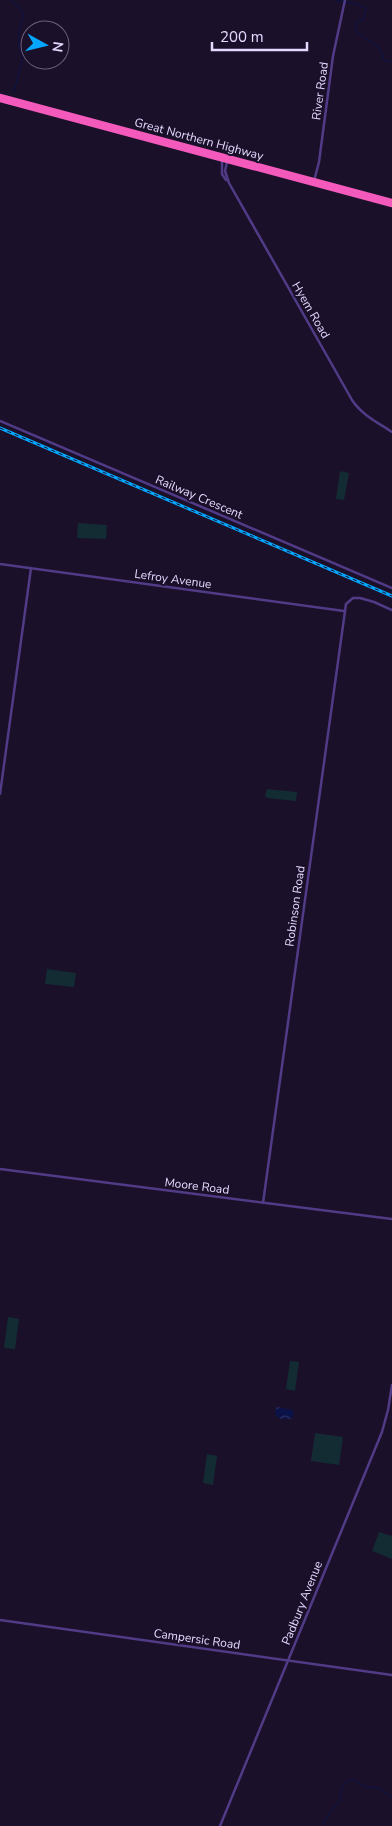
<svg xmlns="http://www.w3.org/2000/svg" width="392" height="1826" viewBox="0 0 392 1826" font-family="'Nunito Sans',sans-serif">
	<defs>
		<pattern id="water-waves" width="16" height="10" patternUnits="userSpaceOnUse" patternTransform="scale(1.25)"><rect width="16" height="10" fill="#0b1247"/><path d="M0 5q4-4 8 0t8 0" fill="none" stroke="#2f3463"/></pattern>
	</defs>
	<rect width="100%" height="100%" fill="#1a1029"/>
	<g fill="#132c33">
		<polygon points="340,471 349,473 344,500 336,499"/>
		<polygon points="78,523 107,525 106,539 77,538"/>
		<polygon points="267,789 297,792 296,801 267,798 265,796"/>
		<polygon points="47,969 76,973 74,987 45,984"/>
		<polygon points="8,1317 19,1319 15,1349 4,1348"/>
		<polygon points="290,1361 299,1362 295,1391 286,1389"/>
		<polygon points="315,1433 343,1437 339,1465 311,1461"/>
		<polygon points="207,1454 217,1456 213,1485 203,1483"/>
		<polygon points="379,1532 392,1536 392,1559 372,1551"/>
	</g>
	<polygon fill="url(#water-waves)" points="277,1407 293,1410 293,1417 290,1419 281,1419 276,1416 275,1411"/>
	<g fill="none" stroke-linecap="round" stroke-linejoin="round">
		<g stroke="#0b1247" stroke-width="1">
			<polyline points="11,0 24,13 19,33 19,45 23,56 14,92"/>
			<polyline points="336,0 356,4 366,8 363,20 356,22 355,30 380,49 384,60 392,62"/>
			<path d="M322 1826C326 1815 335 1809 340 1799 341 1795 341 1790 343 1787 345 1783 348 1781 352 1779L364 1786 381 1789 392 1798"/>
		</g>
		<g stroke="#513b87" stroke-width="2.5">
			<polyline points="222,160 222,174 226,180"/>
			<path d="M227 162 225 171 229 183 352 400C362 415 377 422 392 432"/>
			<polyline points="314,181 319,162 333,56 345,0"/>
			<polyline points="0,421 392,588"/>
			<polyline points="0,564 344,611"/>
			<polyline points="0,794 31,568"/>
			<polyline points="0,1169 392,1219"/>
			<polyline points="263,1203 346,604 353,598 360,598 374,602 392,610"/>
			<polyline points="0,1620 392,1675"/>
			<polyline points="220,1826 382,1432 388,1410 392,1385"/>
		</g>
		<g stroke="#f45abc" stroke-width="4.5">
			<polyline points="0,96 392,201"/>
			<polyline points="0,100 392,205"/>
		</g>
		<defs>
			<polyline id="rail" points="0,428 392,596"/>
		</defs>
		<use href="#rail" stroke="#05a7fe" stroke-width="3"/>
		<use href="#rail" stroke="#1a1029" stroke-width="1" stroke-dasharray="4" stroke-linecap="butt"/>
	</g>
	<g text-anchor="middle" stroke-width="4" stroke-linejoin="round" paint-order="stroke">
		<g font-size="12" fill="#e6d8ff" stroke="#1a1029">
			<text transform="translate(320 91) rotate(-82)" y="4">River Road</text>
			<text transform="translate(199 139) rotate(15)" y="4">Great Northern Highway</text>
			<text transform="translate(311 310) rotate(60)" y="4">Hyem Road</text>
			<text transform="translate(199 497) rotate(23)" y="4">Railway Crescent</text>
			<text transform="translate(173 579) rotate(8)" y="4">Lefroy Avenue</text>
			<text transform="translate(295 906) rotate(-82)" y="4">Robinson Road</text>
			<text transform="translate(197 1186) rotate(7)" y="4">Moore Road</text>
			<text transform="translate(302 1603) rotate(-68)" y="4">Padbury Avenue</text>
			<text transform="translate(197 1639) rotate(8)" y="4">Campersic Road</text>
		</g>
	</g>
	<g transform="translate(45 45) rotate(98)"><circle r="24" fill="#1a1029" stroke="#6c607f"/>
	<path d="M0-4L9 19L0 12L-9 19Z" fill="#05a7fe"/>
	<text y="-8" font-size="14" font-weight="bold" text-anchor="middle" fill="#e6d8ff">N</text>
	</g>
	<path d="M212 42v8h95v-8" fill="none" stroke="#e6d8ff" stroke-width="2.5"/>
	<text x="220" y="42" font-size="15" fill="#e6d8ff" stroke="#1a1029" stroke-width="4" paint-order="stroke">200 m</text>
</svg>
